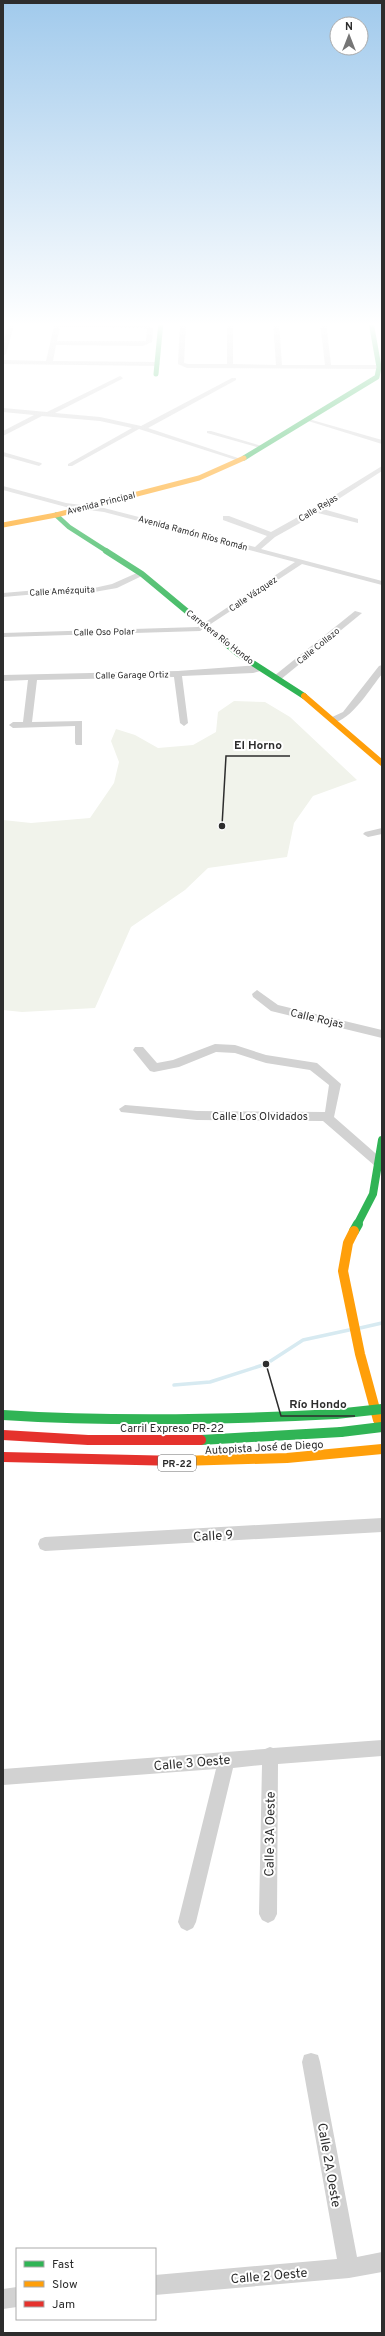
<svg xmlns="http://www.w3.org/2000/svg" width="385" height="2336" viewBox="0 0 385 2336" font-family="Overpass,sans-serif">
	<rect width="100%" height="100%" fill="#fff"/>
	<polygon fill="#f1f3eb" points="234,701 265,702 290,717 357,780 313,796 294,823 287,857 208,868 185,890 131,927 95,1008 22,1012 3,1010 3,820 31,823 90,818 114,783 119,762 111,741 116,729 135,735 158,748 193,745 216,732 218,712"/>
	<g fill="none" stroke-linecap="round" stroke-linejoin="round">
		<g stroke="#d7eaf1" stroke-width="3.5">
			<polyline points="360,1328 382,1323"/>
			<polyline points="174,1385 210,1382 266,1364 303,1340 349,1330"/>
		</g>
		<g fill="#d2d2d2" fill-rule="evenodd">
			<polygon points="9,322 15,322 6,354 3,356 3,343"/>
			<path d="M55 322 144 324 153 328 152 342 143 346 56 345 53 361 157 362 160 364 157 366 3 364V360L46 361ZM60 327 143 328 147 329 146 341H57Z"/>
			<polygon points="180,322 186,322 184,363 188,364 227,364 227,322 233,322 233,364 276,365 273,322 279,322 282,365 325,365 320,322 326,322 331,365 382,365 382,369 187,368 178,364"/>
			<polygon points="120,376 123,378 122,379 55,413 100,417 141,426 232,378 236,378 236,380 148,428 244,460 239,461 139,429 72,466 68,466 68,464 132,428 100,421 42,416 3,436 3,431 34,415 3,412 3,408 47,412"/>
			<polygon points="305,418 382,440 382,444 305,420"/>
			<polygon points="207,431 211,431 265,447 260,448 207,433"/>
			<polygon points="3,452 41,463 42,464 39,466 3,456"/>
			<polygon points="382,466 382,471 323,509 358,519 358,523 318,513 275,537 261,549 382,581 382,585 302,564 200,631 3,637 3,633 198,627 295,562 104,512 66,507 3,490 3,486 66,503 104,508 255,547 267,536 223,520 223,516 229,516 271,532 314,508"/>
			<polygon points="139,572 146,574 117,588 94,592 61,592 3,597 3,593 61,588 94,588 112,584"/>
			<polygon points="355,611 362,613 280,680 274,680 274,676"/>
			<polygon points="261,665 265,668 264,670 253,673 182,676 188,723 184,726 180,723 174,677 37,680 32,722 82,721 82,745 76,745 75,743 75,726 13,728 9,725 13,722 23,722 28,680 3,681 3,675 178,671"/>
			<path d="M382 665V674C372 686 348 726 330 722V718L343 712 379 666Z"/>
			<polygon points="382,828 382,834 368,837 363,834 365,832"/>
			<polygon points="257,990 278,1005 382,1030 382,1038 271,1011 253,997 252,994"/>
			<polygon points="215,1044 235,1045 266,1055 317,1063 341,1084 334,1117 382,1159 382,1167 375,1166 323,1121 197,1120 121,1112 119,1109 125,1105 197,1111 325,1112 329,1085 310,1070 266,1063 235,1053 216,1052 179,1067 154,1072 150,1071 133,1050 135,1047 143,1047 157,1063 173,1060"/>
			<polygon points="382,1518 382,1532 45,1551 40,1549 38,1544 40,1539 45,1537"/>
			<polygon points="382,1740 382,1756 278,1764 277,1914 274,1920 268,1923 262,1920 259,1914 262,1765 233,1768 196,1922 193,1928 187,1931 181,1928 178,1922 216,1769 3,1785 3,1769 265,1749 270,1747 273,1748"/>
			<polygon points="311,2053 318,2055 320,2062 357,2257 382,2252 382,2272 349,2278 155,2295 155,2275 337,2259 302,2062 304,2055"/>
			<polygon points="17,2287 17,2307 3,2309 3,2289"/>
		</g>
		<g stroke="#30b455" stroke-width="5">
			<polyline points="156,374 161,322"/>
			<polyline points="244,458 377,377 379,367 371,322"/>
			<polyline points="56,515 69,527 108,552"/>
		</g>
		<polyline stroke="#30b455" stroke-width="6" points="106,551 142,574 237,653 304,696"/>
		<polyline stroke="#30b455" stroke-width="8" points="357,1225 373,1194 382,1140"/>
		<g stroke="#30b455" stroke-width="10">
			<polyline points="354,1231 358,1224"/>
			<path d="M3 1415C114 1422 225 1420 336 1414"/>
			<polyline points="201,1440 341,1432"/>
		</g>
		<polyline stroke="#ff9f0a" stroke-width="5" points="3,525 56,515 199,478 244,458"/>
		<polyline stroke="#ff9f0a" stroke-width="6" points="304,696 382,763"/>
		<g stroke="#ff9f0a" stroke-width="10">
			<polyline points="354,1231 348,1243 343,1271 360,1354 378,1420"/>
			<polyline points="180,1461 287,1458 382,1449"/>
		</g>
		<g stroke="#e5322d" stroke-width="10">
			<polyline points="3,1435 88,1440 201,1440"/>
			<polyline points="3,1457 180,1461"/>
		</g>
		<g stroke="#30b455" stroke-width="10">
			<polyline points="336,1414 382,1409"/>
			<polyline points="341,1432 382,1427"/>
		</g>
	</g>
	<linearGradient id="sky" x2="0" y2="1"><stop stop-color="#a1caec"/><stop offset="0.5" stop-color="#fff"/><stop offset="1" stop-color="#fff" stop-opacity="0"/></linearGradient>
	<rect width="385" height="649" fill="url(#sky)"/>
	<g text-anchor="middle" stroke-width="4" stroke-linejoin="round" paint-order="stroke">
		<g font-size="9" fill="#2d2d2d" stroke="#fff">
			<text transform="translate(101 503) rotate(-14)" y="3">Avenida Principal</text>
			<text transform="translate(318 508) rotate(-31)" y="3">Calle Rejas</text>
			<text transform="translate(193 533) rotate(15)" y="3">Avenida Ramón Ríos Román</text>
			<text transform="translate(62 591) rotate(-3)" y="3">Calle Amézquita</text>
			<text transform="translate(253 594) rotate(-34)" y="3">Calle Vázquez</text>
			<text transform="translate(104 632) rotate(-1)" y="3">Calle Oso Polar</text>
			<text transform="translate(220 637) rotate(38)" y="3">Carretera Río Hondo</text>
			<text transform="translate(318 646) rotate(-39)" y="3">Calle Collazo</text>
			<text transform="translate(132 675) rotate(-1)" y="3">Calle Garage Ortiz</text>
		</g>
		<rect fill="#fff" stroke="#6c6c6c" stroke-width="1" x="158" y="1455" width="38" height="16" rx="3"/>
		<g font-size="10" font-weight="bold" fill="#2d2d2d">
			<text x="177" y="1467">PR-22</text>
		</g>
		<g font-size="11" fill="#2d2d2d" stroke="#fff">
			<text transform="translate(317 1018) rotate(13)" y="4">Calle Rojas</text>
			<text x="260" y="1120">Calle Los Olvidados</text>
			<text x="172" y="1432">Carril Expreso PR-22</text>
			<text transform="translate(264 1447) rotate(-3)" y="4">Autopista José de Diego</text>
		</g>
		<g font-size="13" fill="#2d2d2d" stroke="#fff">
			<text transform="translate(213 1535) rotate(-3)" y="5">Calle 9</text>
			<text transform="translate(192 1762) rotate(-5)" y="5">Calle 3 Oeste</text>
			<text transform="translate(269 1834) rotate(-89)" y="5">Calle 3A Oeste</text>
			<text transform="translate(330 2165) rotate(80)" y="5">Calle 2A Oeste</text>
			<text transform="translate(269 2275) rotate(-5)" y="5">Calle 2 Oeste</text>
		</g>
	</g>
	<path fill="none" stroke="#2d2d2d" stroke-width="1.5" d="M222 826L226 756H290M266 1364L281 1416H355"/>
	<g fill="#2d2d2d" stroke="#fff" stroke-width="1.5">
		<circle cx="222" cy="826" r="4"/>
		<circle cx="266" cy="1364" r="4"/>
	</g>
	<g font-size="12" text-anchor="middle" font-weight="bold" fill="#2d2d2d" stroke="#fff" stroke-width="4" stroke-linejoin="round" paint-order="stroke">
		<text x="258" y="749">El Horno</text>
		<text x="318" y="1408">Río Hondo</text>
	</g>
	<rect width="385" height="2336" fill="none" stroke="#2d2d2d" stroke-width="8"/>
	<rect x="16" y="2248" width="140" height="72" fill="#ffffff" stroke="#ababab"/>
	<rect x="24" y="2261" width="20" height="6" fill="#30b455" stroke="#ababab"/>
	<text x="52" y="2268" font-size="12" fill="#2d2d2d">Fast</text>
	<rect x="24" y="2281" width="20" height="6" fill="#ff9f0a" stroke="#ababab"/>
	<text x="52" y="2288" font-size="12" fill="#2d2d2d">Slow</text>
	<rect x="24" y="2301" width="20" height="6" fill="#e5322d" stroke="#ababab"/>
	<text x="52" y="2308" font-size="12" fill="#2d2d2d">Jam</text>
	<g transform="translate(349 36)"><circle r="19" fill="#ffffff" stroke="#ababab"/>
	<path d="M0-3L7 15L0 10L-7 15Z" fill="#767676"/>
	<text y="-6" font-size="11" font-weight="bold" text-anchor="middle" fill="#2d2d2d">N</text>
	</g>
</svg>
